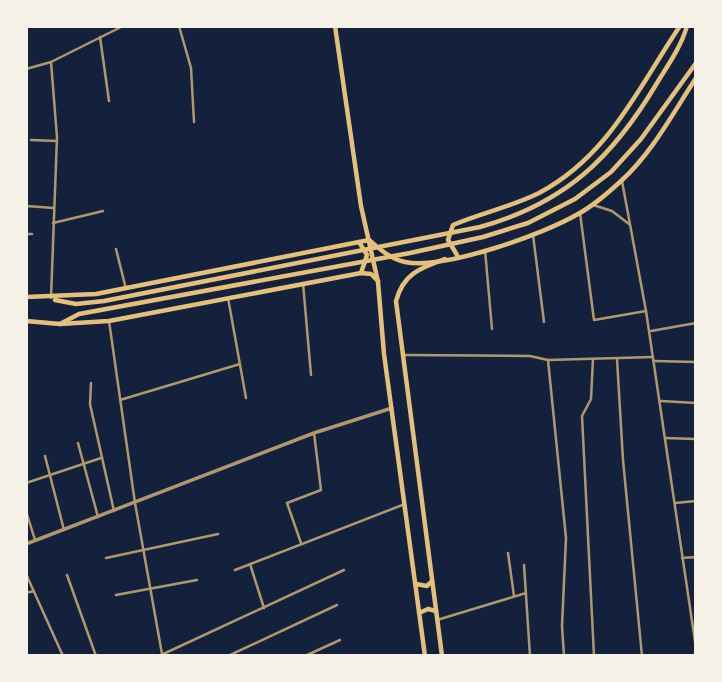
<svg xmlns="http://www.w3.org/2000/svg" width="722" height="682" viewBox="0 0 722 682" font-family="'Libre Baskerville',serif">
	<rect width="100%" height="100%" fill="#14213d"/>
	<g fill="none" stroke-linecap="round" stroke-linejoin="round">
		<g stroke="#b1986c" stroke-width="2.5">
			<polyline points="179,26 191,68 194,122"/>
			<polyline points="100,37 109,101"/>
			<polyline points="26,69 51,62 123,26"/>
			<polyline points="31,140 57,141"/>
			<polyline points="622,181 646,311 696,648"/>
			<polyline points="593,205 612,211 629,224"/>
			<polyline points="26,206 54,208"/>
			<polyline points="580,213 594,320 646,311"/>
			<polyline points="53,223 103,211"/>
			<polyline points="26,234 32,234"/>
			<polyline points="533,235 544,322"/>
			<polyline points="116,249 126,289"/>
			<polyline points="485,250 492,329"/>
			<polyline points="303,283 311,375"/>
			<polyline points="51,298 57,137 51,62"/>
			<polyline points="228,298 246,398"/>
			<polyline points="109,321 135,503 162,654"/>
			<polyline points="651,331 696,323"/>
			<polyline points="405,355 530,356 548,360 653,357"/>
			<polyline points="593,359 591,399 582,416 594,656"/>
			<polyline points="617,359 623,460 642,656"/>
			<polyline points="548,360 566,538 562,626 564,656"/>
			<polyline points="654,361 696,362"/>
			<polyline points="91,383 90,404 114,511"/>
			<polyline points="120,400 240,364"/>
			<polyline points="661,401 696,403"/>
			<polyline points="665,438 696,439"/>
			<polyline points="78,443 98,517"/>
			<polyline points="45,456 64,530"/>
			<polyline points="26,483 101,458"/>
			<polyline points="675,503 696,501"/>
			<polyline points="26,511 35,540"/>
			<polyline points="301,543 287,503 321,490 314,433"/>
			<polyline points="508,553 514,596"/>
			<polyline points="106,558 218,534"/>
			<polyline points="682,558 696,557"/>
			<polyline points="250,564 264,608"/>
			<polyline points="524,565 530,656"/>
			<polyline points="235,570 405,504"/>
			<polyline points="26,574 63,656"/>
			<polyline points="67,575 96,656"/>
			<polyline points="26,593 34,591"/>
			<polyline points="116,595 197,580"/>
			<polyline points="437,620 526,593"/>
			<polyline points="159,656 344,570"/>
			<polyline points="228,656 337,605"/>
			<polyline points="305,656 340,640"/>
		</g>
		<polyline stroke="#b1986c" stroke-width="3.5" points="26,544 314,433 392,408"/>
		<g stroke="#e5c07b" stroke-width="4.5">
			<polyline points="359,242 367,255 361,273"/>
			<path d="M457 255 448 240 453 225C481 213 511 207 539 193 609 156 638 88 680 26"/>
			<path d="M26 297 96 294 369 240C380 249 390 259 405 262 444 270 544 234 578 214 593 206 608 193 621 181 652 153 673 113 696 78"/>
			<path d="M55 300 76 304 104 301 480 227C566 203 613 157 657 83 668 65 681 47 687 26"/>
			<polyline points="26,321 60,324 109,321 361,273 371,274 378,281"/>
			<polyline points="60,324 79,314 410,253 483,237 528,223 575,199 611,172 641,139 696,63"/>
		</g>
		<g stroke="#e5c07b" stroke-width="4.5">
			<polyline points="335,26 361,206 378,282 384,354 425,656"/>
			<polyline points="416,584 427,586 432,581"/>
			<polyline points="419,613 428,609 436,611"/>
			<path d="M442 656 396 301C403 274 420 268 445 259"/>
		</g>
	</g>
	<rect width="722" height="682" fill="none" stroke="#f6f1e7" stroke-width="56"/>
</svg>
